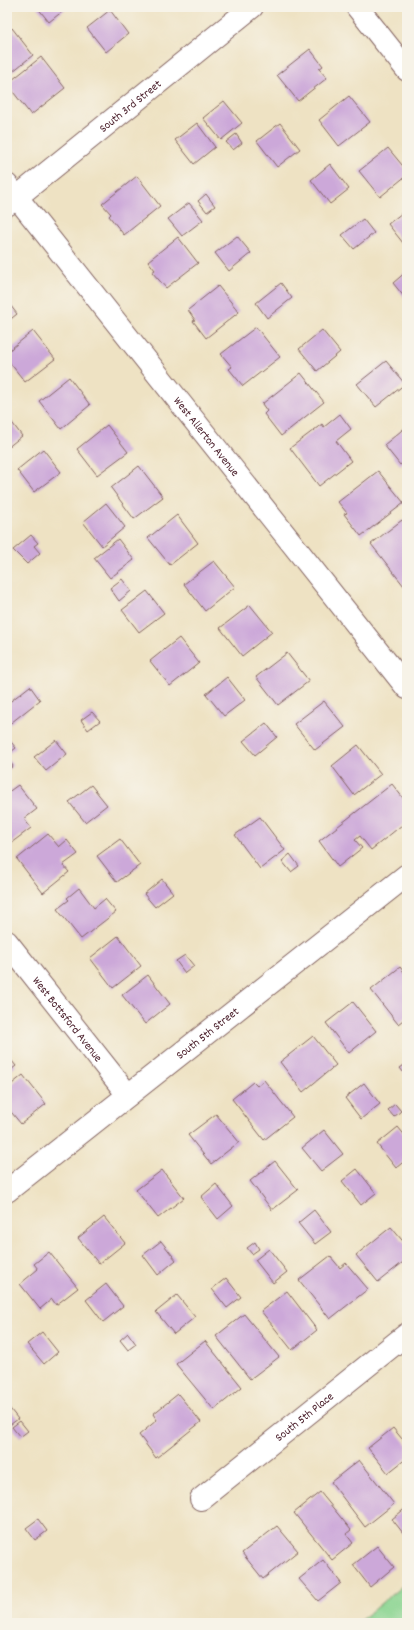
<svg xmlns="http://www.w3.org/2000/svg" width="414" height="1630" viewBox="0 0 414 1630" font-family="Dekko,sans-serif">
	<rect width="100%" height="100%" fill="#f7f3e8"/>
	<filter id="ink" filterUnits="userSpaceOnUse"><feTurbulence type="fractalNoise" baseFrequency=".025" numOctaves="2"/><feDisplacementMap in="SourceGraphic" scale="8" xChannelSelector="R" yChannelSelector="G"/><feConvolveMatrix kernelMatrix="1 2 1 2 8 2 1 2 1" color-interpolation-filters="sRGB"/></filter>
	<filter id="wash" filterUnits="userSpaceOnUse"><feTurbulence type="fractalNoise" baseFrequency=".012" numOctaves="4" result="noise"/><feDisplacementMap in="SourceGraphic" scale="16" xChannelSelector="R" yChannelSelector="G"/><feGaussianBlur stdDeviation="0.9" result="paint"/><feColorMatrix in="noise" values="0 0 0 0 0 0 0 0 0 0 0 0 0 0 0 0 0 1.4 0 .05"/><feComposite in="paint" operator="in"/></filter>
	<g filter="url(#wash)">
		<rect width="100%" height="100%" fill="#eee2c3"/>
		<polygon fill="#89d490" stroke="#6a7a5e" points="407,1582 407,1623 357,1623"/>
		<g id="blocks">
			<g fill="#cca8d9">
				<polygon points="37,7 68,7 49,22"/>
				<polygon points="110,10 128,34 106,52 87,28"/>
				<polygon points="12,28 33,55 7,76 7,33"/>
				<polygon points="310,49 323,66 319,69 327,78 298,101 277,75"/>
				<polygon points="41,57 65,88 31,115 7,84"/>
				<polygon points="349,96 370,122 339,146 319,120"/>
				<polygon points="224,101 242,123 221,140 203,118"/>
				<polygon points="197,123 215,147 194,164 175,140"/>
				<polygon points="280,123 300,149 277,167 257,141"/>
				<polygon points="236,134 242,143 233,150 226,142"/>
				<polygon points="388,148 407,171 407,175 380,197 359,171"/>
				<polygon points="330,164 349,189 330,204 311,180"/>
				<polygon points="137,176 160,206 124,235 109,216 111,214 102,204"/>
				<polygon points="206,194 215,206 207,212 198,201"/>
				<polygon points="189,203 203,220 182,236 168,219"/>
				<polygon points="407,209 407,248 388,224"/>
				<polygon points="363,219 374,233 354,249 342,235"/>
				<polygon points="237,236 251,253 229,271 215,253"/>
				<polygon points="178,237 198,263 166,288 152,272 155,270 148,261"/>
				<polygon points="407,271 407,296 405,298 393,283"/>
				<polygon points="281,283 292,298 267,318 256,303"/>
				<polygon points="218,286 239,312 206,338 193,321 195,320 188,310"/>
				<polygon points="7,301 17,314 7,322"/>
				<polygon points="256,327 280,357 243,386 229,369 232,367 221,354"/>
				<polygon points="322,330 340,352 317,371 299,349"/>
				<polygon points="33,331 55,359 25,382 7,359 7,352"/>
				<polygon points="386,361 405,384 376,407 357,384"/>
				<polygon points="301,373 324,402 281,436 264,414 267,411 262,404"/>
				<polygon points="69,377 90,405 61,429 39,401"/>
				<polygon points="340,414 351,429 336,441 351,461 319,486 290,448 322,424 324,427"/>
				<polygon points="7,416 22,436 7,448"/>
				<polygon points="107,425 128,452 97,475 77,449"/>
				<polygon points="407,426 407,460 400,465 384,445"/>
				<polygon points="43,449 61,472 34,492 17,470"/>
				<polygon points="139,466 163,497 134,519 111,488"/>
				<polygon points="378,471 404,503 361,536 344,514 347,513 338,502"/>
				<polygon points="106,503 125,527 102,546 83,522"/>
				<polygon points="177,515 198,543 170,565 148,538"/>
				<polygon points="402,520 407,527 407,583 404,586 371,544"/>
				<polygon points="31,535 38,543 34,546 40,553 27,564 13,550"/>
				<polygon points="118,539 134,560 110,578 94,558"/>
				<polygon points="214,561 235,587 205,611 184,584"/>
				<polygon points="122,579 131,591 119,601 110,588"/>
				<polygon points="147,591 164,613 139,632 122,610"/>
				<polygon points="250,605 272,632 242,656 220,628"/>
				<polygon points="179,638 199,663 170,686 150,661"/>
				<polygon points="287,653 309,681 278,705 256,677"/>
				<polygon points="227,677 245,700 224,716 206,694"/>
				<polygon points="30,686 40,700 7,726 7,704"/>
				<polygon points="324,701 345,727 315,750 294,724"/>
				<polygon points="92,712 100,721 88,730 81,720"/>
				<polygon points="266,723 277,737 255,755 243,741"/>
				<polygon points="7,737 16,748 7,755"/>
				<polygon points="56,740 67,754 46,771 34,757"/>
				<polygon points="358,745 381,774 354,795 332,766"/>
				<polygon points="7,758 13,766 7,771"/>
				<polygon points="392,784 407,803 407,821 371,850 360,836 355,840 362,848 338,867 319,841"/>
				<polygon points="18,785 37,809 24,819 31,828 7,846 7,793"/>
				<polygon points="91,785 107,805 85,822 69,802"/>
				<polygon points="260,817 285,850 260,869 235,835"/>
				<polygon points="48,834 59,847 67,840 78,854 63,865 69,872 43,893 17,859"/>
				<polygon points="120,839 140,865 117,882 97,856"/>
				<polygon points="290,854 299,866 291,872 282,861"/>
				<polygon points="162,879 173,893 155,907 144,894"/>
				<polygon points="79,888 94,908 105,899 116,912 81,939 57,909 69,900 67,898"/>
				<polygon points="118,936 141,966 113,988 90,958"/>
				<polygon points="185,955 194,966 185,973 176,961"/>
				<polygon points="400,967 407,976 407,1017 398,1024 371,990"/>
				<polygon points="148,975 170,1004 145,1024 122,995"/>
				<polygon points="353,1002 376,1031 349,1053 326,1023"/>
				<polygon points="313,1036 336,1065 303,1092 280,1062"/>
				<polygon points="7,1055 16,1066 7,1073"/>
				<polygon points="407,1063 407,1077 400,1068"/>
				<polygon points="23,1075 46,1104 21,1124 7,1107 7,1088"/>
				<polygon points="264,1080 293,1117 264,1140 232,1099 253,1082 257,1086"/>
				<polygon points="364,1083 380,1104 361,1119 345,1098"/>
				<polygon points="395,1104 401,1111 394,1117 388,1110"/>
				<polygon points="216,1114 239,1142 211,1164 188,1135"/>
				<polygon points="398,1127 407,1138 407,1159 396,1168 377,1144"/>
				<polygon points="324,1130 343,1154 321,1171 302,1148"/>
				<polygon points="275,1161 298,1190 272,1210 250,1181"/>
				<polygon points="357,1169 376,1193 361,1205 342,1181"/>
				<polygon points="162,1170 184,1198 158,1218 136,1190"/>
				<polygon points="216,1184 233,1206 218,1219 201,1197"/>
				<polygon points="314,1210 331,1232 315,1244 298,1223"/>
				<polygon points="407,1214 407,1223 403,1217"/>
				<polygon points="104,1217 125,1243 99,1264 78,1238"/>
				<polygon points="391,1227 407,1246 407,1259 378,1282 356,1255"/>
				<polygon points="161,1241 176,1260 158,1275 143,1255"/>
				<polygon points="255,1242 259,1249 252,1254 247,1248"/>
				<polygon points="269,1249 287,1272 273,1283 255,1260"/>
				<polygon points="49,1252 78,1288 56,1305 52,1299 40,1309 20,1284 38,1269 34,1264"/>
				<polygon points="330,1256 340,1268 346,1263 368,1289 330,1319 299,1280"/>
				<polygon points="226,1278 241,1297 227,1308 212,1289"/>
				<polygon points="106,1284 123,1306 103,1322 86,1300"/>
				<polygon points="287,1291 317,1330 292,1350 261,1311"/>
				<polygon points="177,1295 195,1317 174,1334 156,1312"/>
				<polygon points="244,1314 279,1357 250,1379 216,1336"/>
				<polygon points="42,1332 58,1352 44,1364 27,1344"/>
				<polygon points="128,1333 136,1344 128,1350 120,1340"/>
				<polygon points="205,1341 242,1387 214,1410 176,1364"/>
				<polygon points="178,1394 201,1422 156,1458 139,1435 157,1420 153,1414"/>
				<polygon points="7,1405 18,1419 7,1427"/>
				<polygon points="20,1421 28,1431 20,1437 12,1427"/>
				<polygon points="393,1428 407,1445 407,1458 388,1473 368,1448"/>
				<polygon points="359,1460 394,1504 365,1527 331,1482"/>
				<polygon points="320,1492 351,1530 346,1534 353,1543 332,1560 294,1513"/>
				<polygon points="407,1507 407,1538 392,1519"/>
				<polygon points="38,1519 47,1531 35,1540 26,1528"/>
				<polygon points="277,1526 298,1551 263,1579 242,1553"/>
				<polygon points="377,1546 394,1567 370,1587 353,1565"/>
				<polygon points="323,1560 341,1583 318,1601 299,1579"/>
			</g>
		</g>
	</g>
	<g filter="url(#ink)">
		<use href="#blocks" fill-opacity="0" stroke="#836360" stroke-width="1"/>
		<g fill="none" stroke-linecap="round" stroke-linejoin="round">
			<defs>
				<g id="street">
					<polyline points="357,7 407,70"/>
					<path id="s1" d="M7 185 407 688"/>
					<path id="s2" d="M7 205 252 7"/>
					<path id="s3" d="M7 942 128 1095"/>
					<path id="s4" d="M7 1191 407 875"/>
					<path id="s5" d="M201 1499 407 1334"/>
				</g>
			</defs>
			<use href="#street" stroke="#836360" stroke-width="24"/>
			<use href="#street" stroke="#fff" stroke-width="22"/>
		</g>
	</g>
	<g text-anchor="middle" stroke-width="3" stroke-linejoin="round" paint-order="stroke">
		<g font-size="12" fill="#4a1f2b" stroke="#f7f3e8">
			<text dy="4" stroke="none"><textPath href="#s2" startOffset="158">South 3rd Street</textPath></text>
			<text dy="4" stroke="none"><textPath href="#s1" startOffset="321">West Allerton Avenue</textPath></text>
			<text dy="4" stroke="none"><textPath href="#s3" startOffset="98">West Bottsford Avenue</textPath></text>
			<text dy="4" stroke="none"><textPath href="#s4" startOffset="255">South 5th Street</textPath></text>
			<text dy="4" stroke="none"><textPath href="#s5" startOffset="132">South 5th Place</textPath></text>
		</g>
	</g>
	<rect width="414" height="1630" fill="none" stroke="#f7f3e8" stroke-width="24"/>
</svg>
